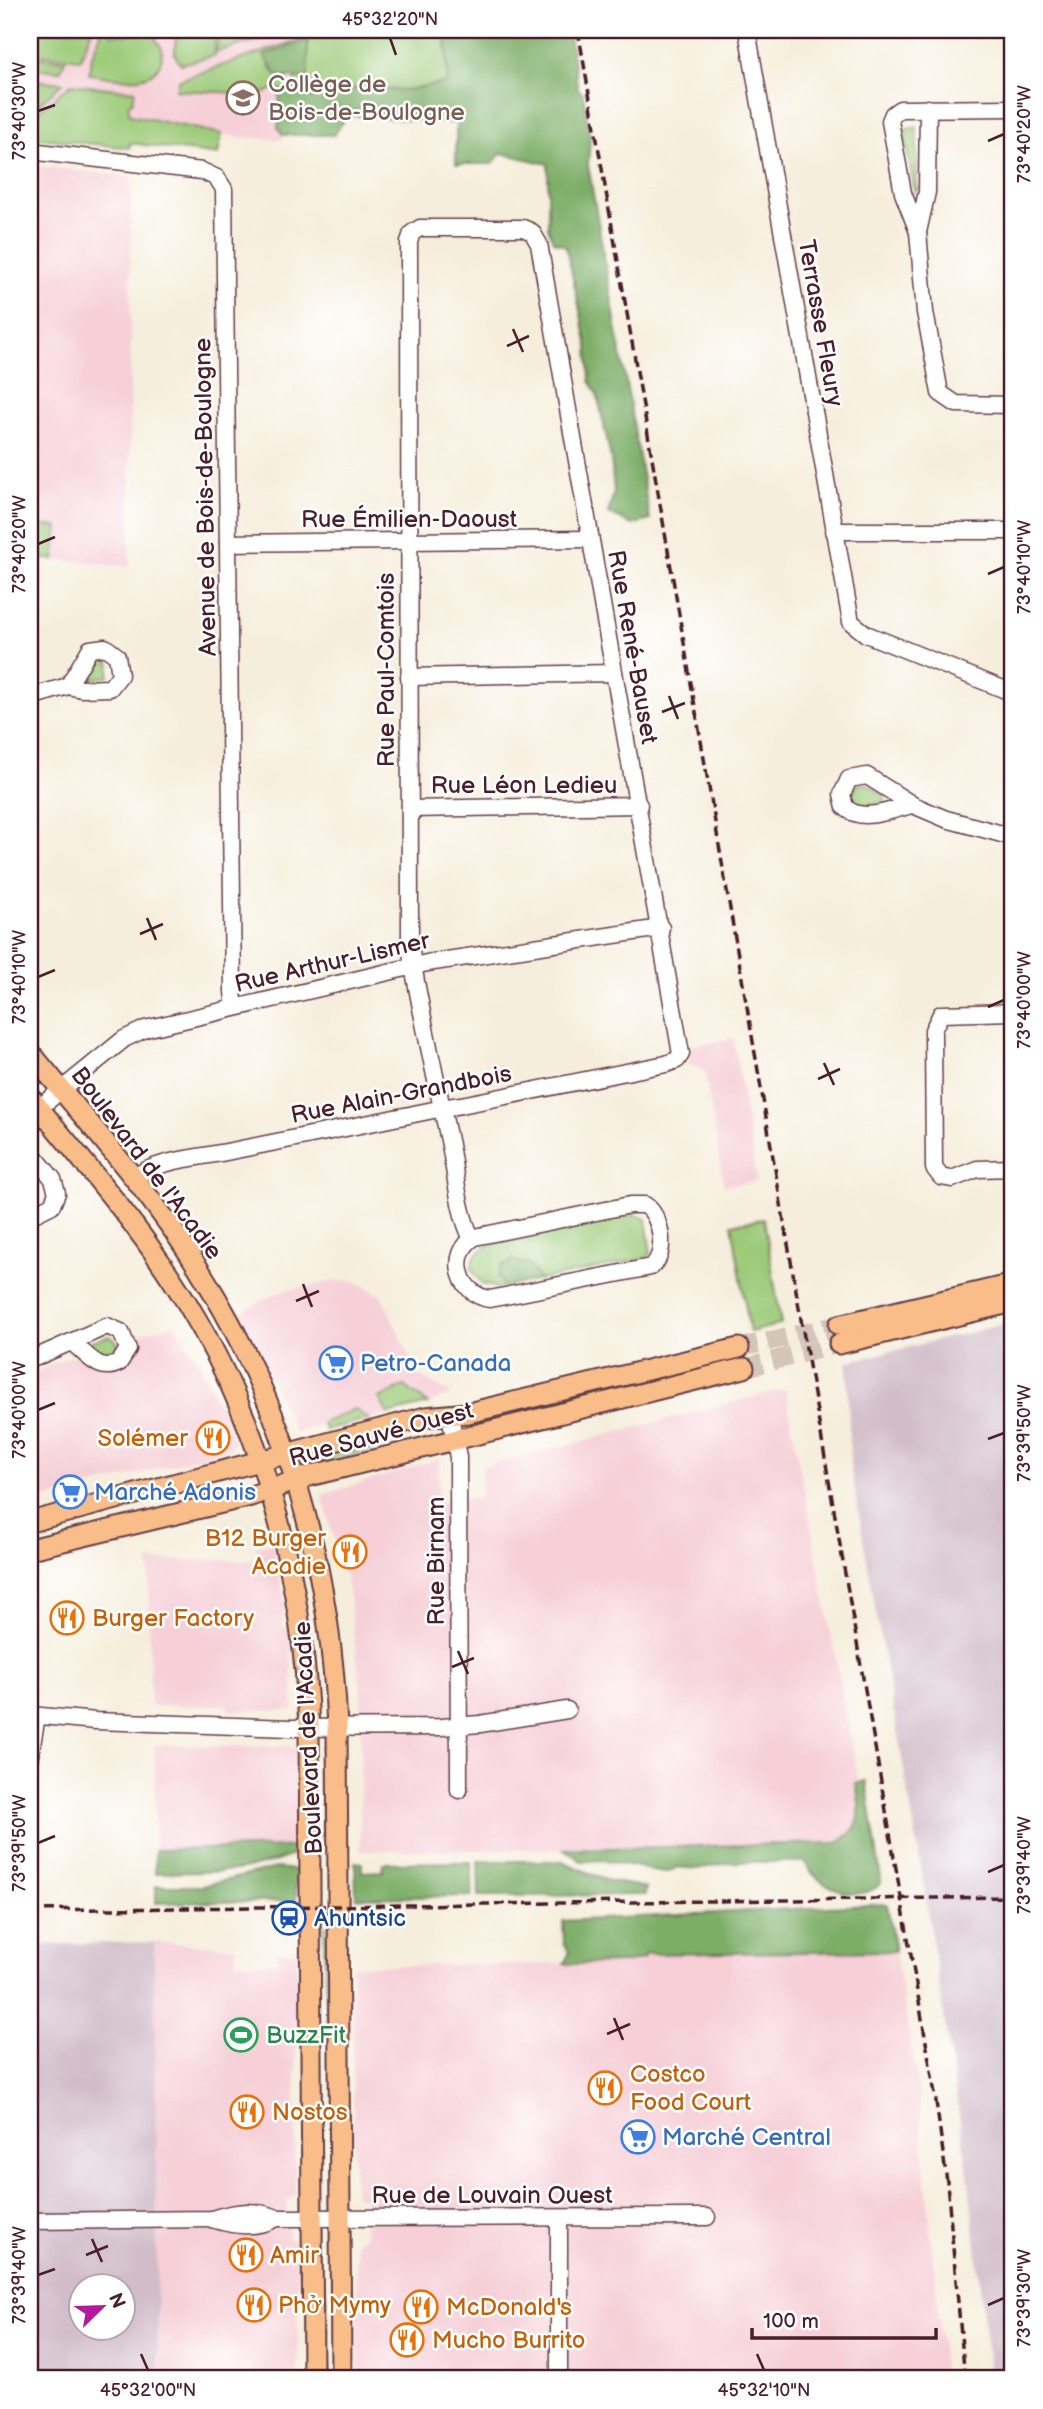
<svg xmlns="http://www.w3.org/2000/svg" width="1043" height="2409" viewBox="0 0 1043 2409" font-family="'Balsamiq Sans',sans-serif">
	<rect width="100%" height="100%" fill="#fff"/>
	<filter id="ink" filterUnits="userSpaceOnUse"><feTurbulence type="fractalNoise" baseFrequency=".0143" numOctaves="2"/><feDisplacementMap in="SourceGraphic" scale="14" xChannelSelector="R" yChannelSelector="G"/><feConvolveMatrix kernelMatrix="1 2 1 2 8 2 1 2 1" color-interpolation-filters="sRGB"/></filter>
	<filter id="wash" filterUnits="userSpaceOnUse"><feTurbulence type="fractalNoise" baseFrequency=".00686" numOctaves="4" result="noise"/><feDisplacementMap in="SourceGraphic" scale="28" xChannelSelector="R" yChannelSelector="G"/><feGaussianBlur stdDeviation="1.57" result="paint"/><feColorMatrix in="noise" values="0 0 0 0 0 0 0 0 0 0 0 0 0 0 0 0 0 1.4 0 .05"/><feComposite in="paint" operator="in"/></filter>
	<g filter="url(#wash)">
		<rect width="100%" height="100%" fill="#f6eedc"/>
		<g fill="#f6cfd7">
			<polygon points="30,30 455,30 456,123 347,115 334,135 283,135 283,140 237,137 131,116 130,148 30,137"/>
			<polygon points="30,165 131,177 130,567 30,557"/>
			<polygon points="733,1038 757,1181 724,1186 705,1072 689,1064 690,1046"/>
			<polygon points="342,1280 356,1281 382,1296 418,1376 452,1394 428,1404 325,1430 322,1423 296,1434 240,1313 278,1292"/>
			<polygon points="174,1325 199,1363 226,1418 234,1441 230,1449 30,1503 30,1374 98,1344"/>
			<polygon points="785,1389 871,1846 360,1851 361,1690 347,1582 322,1495 439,1459 439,1502 481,1497 482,1467"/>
			<polygon points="272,1543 286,1610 283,1611 283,1628 288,1627 291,1646 294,1710 229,1711 227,1705 150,1706 149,1561 257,1560 256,1545"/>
			<polygon points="155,1745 297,1747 297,1847 155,1850"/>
			<polygon points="154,1942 236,1947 236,1963 278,1963 278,1952 297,1952 295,2194 287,2201 288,2238 298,2243 298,2379 158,2379"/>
			<polygon points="895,1951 917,2080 944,2379 358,2379 356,2241 365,2235 364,2199 354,2195 352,1966 625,1963 646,1954"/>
		</g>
		<g fill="#d1bdc9" fill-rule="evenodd">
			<polygon points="1013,1322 1013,2379 990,2379 968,2173 919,1855 850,1464 847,1362"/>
			<path d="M154 1942 158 2379H30V1945ZM80 2286H122V2328H80Z"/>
		</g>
		<g fill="#9cca78" stroke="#737452" stroke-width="2">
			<polygon points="30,30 92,30 80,59 30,53"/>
			<path d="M102 30H111L112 35H129V30H151L162 49C164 91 115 77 89 74L91 59Z"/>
			<polygon points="176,30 214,32 215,55 181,64 175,55"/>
			<polygon points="269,30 274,30 272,36 217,52 218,32 268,33"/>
			<polygon points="305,30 446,30 448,82 411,90 320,88 313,99 294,91 295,78 299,79 269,66 277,76 287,78 287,91 273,89 263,94 176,90 179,80 304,38"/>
			<polygon points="30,57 65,60 60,71 30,68"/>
			<polygon points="30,80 63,83 30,111"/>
			<polygon points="71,84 135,91 133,101 128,105 130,115 222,134 218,155 130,143 130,148 30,137 30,118"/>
			<polygon points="917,127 917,190 915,192 903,130"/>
			<polygon points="30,524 58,527 54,560 30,557"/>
			<polygon points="103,656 110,661 109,676 85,681 82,677 92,659"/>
			<polygon points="858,784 867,784 885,796 885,802 858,806 851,794"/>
			<path d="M634 1214 646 1219 651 1254 644 1259 498 1288 482 1284 472 1270C468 1237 535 1235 559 1230L560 1233 568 1232 567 1228Z"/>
			<polygon points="764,1219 781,1324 750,1332 732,1224"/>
			<polygon points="109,1336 115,1339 119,1347 114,1357 106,1359 91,1346 91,1341"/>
			<polygon points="405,1386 428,1404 388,1414 379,1398"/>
			<polygon points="355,1409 368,1419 325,1430 323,1423"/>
			<polygon points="369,1442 371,1450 313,1464 312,1457"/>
			<polygon points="322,1748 326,1748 326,1843 323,1843"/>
			<polygon points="323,1926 327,1926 327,2038"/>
			<polygon points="325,2292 331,2379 323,2379"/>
		</g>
		<g fill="#7dae68" stroke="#64664a" stroke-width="2">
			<polygon points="446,30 568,30 578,89 583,93 590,139 588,165 650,520 632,525 608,513 614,492 611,458 597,393 590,381 588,347 566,246 553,241 548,227 548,164 501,153 493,164 456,164 456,123 347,115 334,135 283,135 278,128 280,91 299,91 313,99 320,88 411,90 448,82"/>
			<polygon points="308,40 308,78 277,76 264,55"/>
			<polygon points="513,1260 530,1265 540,1280 504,1287 498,1277 502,1266"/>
			<path d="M866 1781 881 1879 880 1884C857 1906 817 1887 805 1862H732L697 1869 677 1867 669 1872 657 1871 605 1860 581 1861 564 1849 835 1843C865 1830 861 1811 856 1783Z"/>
			<path d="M297 1847V1853C244 1876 211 1871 155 1873V1850Z"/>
			<polygon points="478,1861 562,1861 605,1880 646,1888 645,1895 479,1896"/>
			<polygon points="355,1862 362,1863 362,1872 383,1871 384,1863 471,1862 472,1896 356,1898"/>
			<polygon points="276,1868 296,1870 296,1901 156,1903 156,1886 202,1886"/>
			<polygon points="887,1904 895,1951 646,1954 644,1958 625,1963 564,1964 570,1952 564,1944 563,1921"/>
		</g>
	</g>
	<g filter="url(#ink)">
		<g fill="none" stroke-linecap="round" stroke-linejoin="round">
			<g stroke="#d4c5b9" stroke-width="19" stroke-dasharray="19 10" stroke-linecap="butt">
				<polyline points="739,1348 839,1325"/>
				<polyline points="744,1368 839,1344"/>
			</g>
			<defs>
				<g id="minor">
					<polyline points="747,30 851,622 866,634 1013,693"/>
					<polyline points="1013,108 900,109 893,114 890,121 903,193 918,232 925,312 940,393 956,404 1013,405"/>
					<polyline points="30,151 202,171 217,178 224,189 233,992 235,1007"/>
					<polyline points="918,232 927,192 928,108"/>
					<polyline points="834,531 1013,531"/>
					<polyline points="228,543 590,539"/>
					<polyline points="409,677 614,673"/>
					<polyline points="30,697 68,686 82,689 110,688 120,675 117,656 105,647 90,649 68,686"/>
					<path d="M913 805C892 809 862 824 845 807L842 794 849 779 867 776 913 805 946 819 1013 837"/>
					<polyline points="410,809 639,805"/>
					<polyline points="1013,1012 941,1014 933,1030 934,1168 941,1177 952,1179 977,1169 1013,1168"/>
					<polyline points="39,1108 124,1039 145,1029 427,963 661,928"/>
					<polyline points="30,1151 53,1179 57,1193 52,1205 30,1216"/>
					<path d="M133 1178C159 1159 200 1158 231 1151 301 1137 372 1123 442 1108L461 1105 666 1064 677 1060 681 1054 539 244 532 232 523 228H420L412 233 409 242 410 946C420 1012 436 1079 450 1145 456 1175 458 1212 472 1239"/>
					<path d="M630 1205H645C662 1216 668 1255 651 1267L490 1299C459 1295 447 1254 475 1237Z"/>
					<path d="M30 1360 107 1326 121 1332 128 1349 119 1363C98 1374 87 1353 71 1342"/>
					<polyline points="450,1416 458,1457 459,1790"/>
					<polyline points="30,1715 96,1721 290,1728 441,1727 480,1724 567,1710"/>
					<polyline points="30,1756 37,1716"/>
					<polyline points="559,2218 559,2379"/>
					<path d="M212 2219C235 2226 255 2229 277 2218"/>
					<path d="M30 2221 212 2219C235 2211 254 2209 277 2218L707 2217"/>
				</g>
				<g id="major">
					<path d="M30 1052C89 1124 153 1194 202 1274 287 1411 331 1567 337 1727L341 2379"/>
					<path d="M30 1097C79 1157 131 1216 173 1281 260 1413 303 1571 309 1728L313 2379"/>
					<polyline points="839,1325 1013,1284"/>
					<polyline points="839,1344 1013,1302"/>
					<polyline points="30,1522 425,1417 468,1413 739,1348"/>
					<polyline points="30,1549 251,1496 309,1476 744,1368"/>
				</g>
			</defs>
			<use href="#minor" stroke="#643e46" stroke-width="19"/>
			<use href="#major" stroke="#643e46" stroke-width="23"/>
			<use href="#minor" stroke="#fff" stroke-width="16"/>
			<use href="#major" stroke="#f8bd89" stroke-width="19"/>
			<g stroke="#4a1f2b" stroke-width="3.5" stroke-dasharray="10 5" stroke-linecap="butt">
				<polyline points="578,30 935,2094 947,2182 965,2379"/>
				<polyline points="30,1910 1013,1897"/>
			</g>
		</g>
	</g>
	<path fill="none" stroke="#4a1f2b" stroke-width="2.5" d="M390 38 396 55M38 111 55 105M988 141 1004 134M513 329 523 352M507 346 529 336M38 544 55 537M988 574 1004 567M669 696 678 719M662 712 685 703M147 918 156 940M140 934 163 924M38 977 55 970M988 1007 1004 1000M824 1063 834 1085M818 1079 840 1069M303 1284 312 1307M296 1301 319 1291M38 1410 55 1403M988 1439 1004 1433M458 1651 468 1674M452 1667 474 1658M38 1843 55 1836M988 1872 1004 1865M614 2018 623 2040M607 2034 630 2024M92 2239 102 2262M86 2255 108 2246M38 2275 55 2269M988 2305 1004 2298M141 2354 148 2370M757 2354 764 2370"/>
	<defs>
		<symbol id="university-ring" viewBox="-11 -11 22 22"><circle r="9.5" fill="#fff" stroke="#8d6e63" stroke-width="1.5"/><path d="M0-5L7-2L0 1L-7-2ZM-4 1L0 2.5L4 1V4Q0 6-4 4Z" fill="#8d6e63"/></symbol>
		<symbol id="supermarket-ring" viewBox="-11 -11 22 22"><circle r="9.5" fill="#fff" stroke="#3f7fe0" stroke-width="1.5"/><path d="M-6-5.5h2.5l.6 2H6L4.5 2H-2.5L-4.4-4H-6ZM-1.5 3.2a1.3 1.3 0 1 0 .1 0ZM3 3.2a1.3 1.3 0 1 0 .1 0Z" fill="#3f7fe0"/></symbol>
		<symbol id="restaurant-ring" viewBox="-11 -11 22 22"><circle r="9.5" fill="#fff" stroke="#e8710a" stroke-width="1.5"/><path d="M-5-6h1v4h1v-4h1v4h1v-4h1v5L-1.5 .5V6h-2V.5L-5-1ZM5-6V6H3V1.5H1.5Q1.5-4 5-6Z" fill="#e8710a"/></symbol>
		<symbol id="station-ring" viewBox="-11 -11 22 22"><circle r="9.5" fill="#fff" stroke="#1a4fb4" stroke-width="1.5"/><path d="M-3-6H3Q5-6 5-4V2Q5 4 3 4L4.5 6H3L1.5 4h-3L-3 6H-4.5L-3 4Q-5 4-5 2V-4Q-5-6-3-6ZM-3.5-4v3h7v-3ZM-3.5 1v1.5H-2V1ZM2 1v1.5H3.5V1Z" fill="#1a4fb4"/></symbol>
		<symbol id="stadium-ring" viewBox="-11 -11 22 22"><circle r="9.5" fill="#fff" stroke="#2e9e5b" stroke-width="1.5"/><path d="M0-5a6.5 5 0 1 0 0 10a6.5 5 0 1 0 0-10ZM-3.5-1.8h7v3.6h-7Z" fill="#2e9e5b"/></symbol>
	</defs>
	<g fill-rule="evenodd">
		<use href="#university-ring" x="224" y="79" width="38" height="38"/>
		<use href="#supermarket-ring" x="317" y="1344" width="38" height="38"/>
		<use href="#restaurant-ring" x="194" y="1419" width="38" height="38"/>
		<use href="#supermarket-ring" x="51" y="1473" width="38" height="38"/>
		<use href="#restaurant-ring" x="331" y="1533" width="38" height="38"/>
		<use href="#restaurant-ring" x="48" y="1599" width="38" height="38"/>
		<use href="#station-ring" x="270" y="1899" width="38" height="38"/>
		<use href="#stadium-ring" x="222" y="2016" width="38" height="38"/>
		<use href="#restaurant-ring" x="586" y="2069" width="38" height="38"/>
		<use href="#restaurant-ring" x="228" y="2093" width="38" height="38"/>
		<use href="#supermarket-ring" x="619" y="2118" width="38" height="38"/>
		<use href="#restaurant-ring" x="227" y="2236" width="38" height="38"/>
		<use href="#restaurant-ring" x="235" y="2286" width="38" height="38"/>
		<use href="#restaurant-ring" x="402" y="2288" width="38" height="38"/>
		<use href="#restaurant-ring" x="388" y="2321" width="38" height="38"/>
	</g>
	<g text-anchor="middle" stroke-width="5" stroke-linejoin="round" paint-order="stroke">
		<g font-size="24" fill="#785e54" stroke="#fff" text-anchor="start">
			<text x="268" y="92">Collège de<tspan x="268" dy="28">Bois-de-Boulogne</tspan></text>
		</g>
		<g font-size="24" fill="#4a1f2b" stroke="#fff">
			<text transform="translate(821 323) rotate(80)" y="8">Terrasse Fleury</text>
			<text transform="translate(205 497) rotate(-91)" y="8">Avenue de Bois-de-Boulogne</text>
			<text x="409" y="527">Rue Émilien-Daoust</text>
			<text transform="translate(633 647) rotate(80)" y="8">Rue René-Bauset</text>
			<text transform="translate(386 670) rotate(-90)" y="8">Rue Paul-Comtois</text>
			<text x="524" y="793">Rue Léon Ledieu</text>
			<text transform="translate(332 962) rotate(-13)" y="8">Rue Arthur-Lismer</text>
			<text transform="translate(401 1094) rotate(-11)" y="8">Rue Alain-Grandbois</text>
			<text transform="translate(147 1163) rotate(53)" y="8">Boulevard de l'Acadie</text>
			<text transform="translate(381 1434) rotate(-15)" y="8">Rue Sauvé Ouest</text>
			<text transform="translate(436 1561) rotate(-90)" y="8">Rue Birnam</text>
			<text transform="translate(308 1738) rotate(-93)" y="8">Boulevard de l'Acadie</text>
			<text x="492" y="2203">Rue de Louvain Ouest</text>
		</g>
		<g font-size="24" fill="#366cbe" stroke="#fff" text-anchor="start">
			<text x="360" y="1371">Petro-Canada</text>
			<text x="94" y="1500">Marché Adonis</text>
			<text x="662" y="2145">Marché Central</text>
		</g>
		<g font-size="24" fill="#c56008" stroke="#fff" text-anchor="start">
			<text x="188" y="1446" text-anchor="end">Solémer</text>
			<text x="326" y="1546" text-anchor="end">B12 Burger<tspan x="326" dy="28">Acadie</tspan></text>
			<text x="92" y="1626">Burger Factory</text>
			<text x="630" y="2082">Costco<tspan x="630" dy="28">Food Court</tspan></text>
			<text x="272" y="2120">Nostos</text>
			<text x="270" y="2263">Amir</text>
			<text x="278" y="2313">Phở Mymy</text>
			<text x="446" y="2315">McDonald's</text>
			<text x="432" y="2348">Mucho Burrito</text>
		</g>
		<g font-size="24" fill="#164399" stroke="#fff" text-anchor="start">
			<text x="314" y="1926">Ahuntsic</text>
		</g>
		<g font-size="24" fill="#27864d" stroke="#fff" text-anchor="start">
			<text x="266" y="2043">BuzzFit</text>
		</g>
	</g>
	<rect width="1043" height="2409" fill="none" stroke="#fff" stroke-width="77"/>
	<g transform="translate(102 2307) rotate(67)"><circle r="33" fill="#ffffff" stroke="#b7a5aa" stroke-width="2"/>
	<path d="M0-5L12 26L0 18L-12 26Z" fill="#b5179e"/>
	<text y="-10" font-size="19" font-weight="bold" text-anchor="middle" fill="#4a1f2b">N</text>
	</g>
	<path d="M752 2328v10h184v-10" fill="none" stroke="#4a1f2b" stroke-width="3.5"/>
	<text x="763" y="2328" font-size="21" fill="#4a1f2b" stroke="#ffffff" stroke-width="5" paint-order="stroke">100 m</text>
	<rect x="38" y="38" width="966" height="2332" fill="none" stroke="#4a1f2b" stroke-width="2.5"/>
	<g font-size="18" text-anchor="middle" fill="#4a1f2b">
		<text x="390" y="25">45°32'20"N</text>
		<text transform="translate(19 111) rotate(-90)" y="6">73°40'30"W</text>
		<text transform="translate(1024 134) rotate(-90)" y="6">73°40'20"W</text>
		<text transform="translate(19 544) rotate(-90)" y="6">73°40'20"W</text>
		<text transform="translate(1024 567) rotate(-90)" y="6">73°40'10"W</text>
		<text transform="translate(19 977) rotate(-90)" y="6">73°40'10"W</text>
		<text transform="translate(1024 1000) rotate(-90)" y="6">73°40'00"W</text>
		<text transform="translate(19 1410) rotate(-90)" y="6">73°40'00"W</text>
		<text transform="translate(1024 1433) rotate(-90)" y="6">73°39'50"W</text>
		<text transform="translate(19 1843) rotate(-90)" y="6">73°39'50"W</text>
		<text transform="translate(1024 1865) rotate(-90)" y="6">73°39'40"W</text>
		<text transform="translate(19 2275) rotate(-90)" y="6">73°39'40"W</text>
		<text transform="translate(1024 2298) rotate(-90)" y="6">73°39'30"W</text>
		<text x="148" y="2396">45°32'00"N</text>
		<text x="764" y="2396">45°32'10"N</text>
	</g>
</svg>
